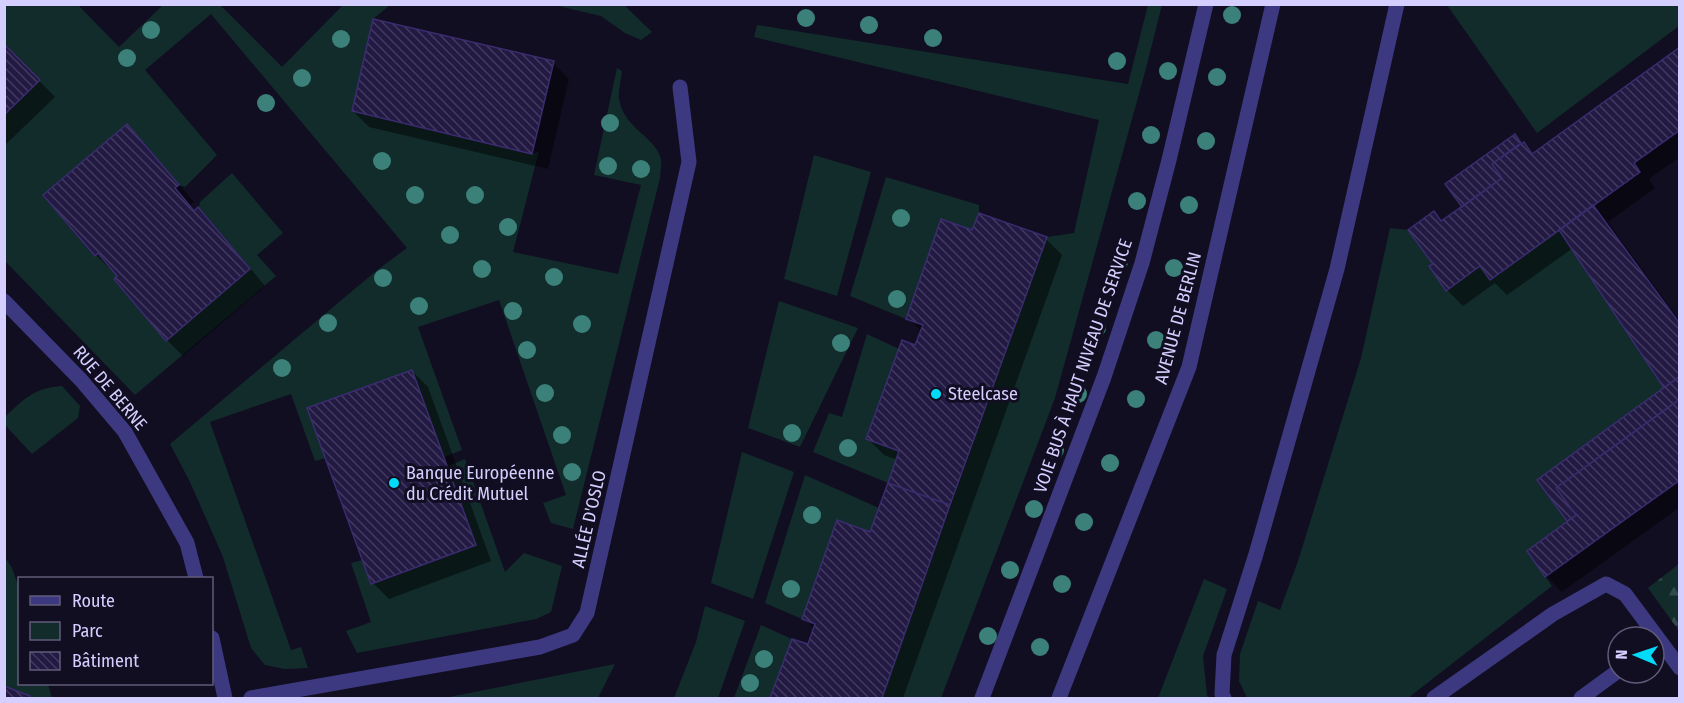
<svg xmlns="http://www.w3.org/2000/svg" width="1684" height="703" font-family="'Fira Sans Condensed',sans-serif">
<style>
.green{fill:#112c2b}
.forest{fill:url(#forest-firs)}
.shadow{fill:#0007}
.building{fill:url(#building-back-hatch);stroke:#3a2c6f;stroke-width:1.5}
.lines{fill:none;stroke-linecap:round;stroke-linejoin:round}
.minor{stroke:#3d3981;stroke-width:15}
.tree{fill:#3b8079}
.poi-dot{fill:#02dbf8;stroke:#120e22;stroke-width:2}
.labels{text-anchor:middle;stroke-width:6;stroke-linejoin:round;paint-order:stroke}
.street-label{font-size:18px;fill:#d5cfff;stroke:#120e22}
.poi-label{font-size:18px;fill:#d5cfff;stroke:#120e22;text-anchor:start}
</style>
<defs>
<pattern id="forest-firs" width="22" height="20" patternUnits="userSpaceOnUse" patternTransform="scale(1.5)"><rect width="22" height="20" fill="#112c2b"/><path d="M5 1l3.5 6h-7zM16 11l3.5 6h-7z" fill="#334a4b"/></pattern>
<pattern id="building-back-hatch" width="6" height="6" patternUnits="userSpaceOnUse" patternTransform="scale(1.5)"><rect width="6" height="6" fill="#231a43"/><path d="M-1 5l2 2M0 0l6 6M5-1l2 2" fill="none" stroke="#423a5f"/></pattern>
</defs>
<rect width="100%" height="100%" fill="#120e22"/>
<path class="green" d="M5,5H78L119,47L163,5H220L282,67L343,5H390L373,19L352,111L532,154L539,151L513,252L618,274L641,185L594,175L617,68L622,71C621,80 618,91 619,99C624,129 655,136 661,159C662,165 660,172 660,178L573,529L551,523L543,503L566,495L499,300L418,327L462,450L444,457L412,370L308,408L326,458L315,461L291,394L210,422L291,650L301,647L308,668L285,669L265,665L251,648L223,557L190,482L170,444L376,271L407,248L211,14L145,70L217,155L185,187L179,185L127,124L43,196L94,256L98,253L117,276L114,280L166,341L200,202L232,173L283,233L257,255L276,276L135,395L5,261V115L40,80L5,44Z
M554,5H624L652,32L641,40L625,33L601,16Z
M1148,5H1162L1145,72L1055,398L941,698H882L1047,237L1074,233L1099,120L754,37L757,25L1128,84Z
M1447,5H1679V26L1537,133Z
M814,155L871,172L837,296L784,279Z
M886,177L979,205V213L972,230L941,219L906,319L850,296Z
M1390,228L1408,230L1433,264L1429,267L1446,290L1480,266L1490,280L1559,230L1664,388L1537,480L1567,521L1527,551L1552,586L1408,698H1247L1239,681L1240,654L1258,601L1280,610L1298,561L1361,358Z
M779,301L858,328L800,447L748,428Z
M867,334L899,349L866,439L899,451L888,483L813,452L829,413L842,417Z
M62,386L80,406L78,418L32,454L5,425V417C25,398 34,388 62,386Z
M742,452L794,472L753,599L711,583Z
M465,459L505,572L524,553L562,566L551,612L536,619L357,653L346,631L371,622L351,563L363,560L372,584L476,545L448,466Z
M805,475L879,508L870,532L837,520L802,619L765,603Z
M4,556L12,568L19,588L20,684H48L52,698H29L30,696L5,686Z
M1204,579L1227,589L1203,656L1207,695L1208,698H1158Z
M705,606L745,621L718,698H674L696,642Z
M761,625L792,639L770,698H734Z
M615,664L598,698H444Z"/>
<path class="forest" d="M1679,564V631L1648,588Z"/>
<path class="shadow" d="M4,45L55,97L4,146Z
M1680,49V157L1649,179L1655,188L1608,222L1680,321V507L1562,592L1546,576L1529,551L1569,522L1539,480L1666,388L1573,248L1507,295L1495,283L1463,306L1447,290L1435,264L1434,213L1442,222L1464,207L1447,185L1514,136L1534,154Z
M553,63L569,79L548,169L369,127L353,111Z
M127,126L143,142L194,202L190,205L195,211L198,209L214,225L265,286L183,356L167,340L116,279L120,276L113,270L112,271L96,255L45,196Z
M973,232L1046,239L1062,255L903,698H772L793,641L809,646L815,630L804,618L871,534L898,460L884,455L868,439L916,347L922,332L908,318Z
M412,371L428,387L491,561L389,599L373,583Z"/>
<path class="building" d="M373,19L554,61L532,154L352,111Z
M4,44L40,80L4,115Z
M1680,47V130L1634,163L1640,172L1490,280L1480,266L1446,291L1429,266L1433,264L1408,230L1434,211L1441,221L1502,178L1492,164L1524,142L1532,154Z
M127,124L179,185L175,188L185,200L194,211L198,207L250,269L166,341L114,279L117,276L98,253L95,256L43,195Z
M1515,134L1521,143L1492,164L1502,178L1462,207L1445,184Z
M1593,205L1680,324V376L1664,388L1559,230Z
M979,213L1047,237L950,505L888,483L899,451L866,439L902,340L915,345L923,325L906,319L941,219L972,230Z
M412,370L476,545L371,584L307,408Z
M1680,376V399L1556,488L1576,515L1567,521L1537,480Z
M1680,399V480L1545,577L1527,551L1576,515L1556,488Z
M888,483L950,505L882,698H770L792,639L808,644L815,624L802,619L837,520L870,532Z
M4,686L30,696L29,698H4Z"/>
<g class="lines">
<path class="minor" d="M4,301L81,380L125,432L187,543L196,578
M212,638L225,698
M251,698L540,647L573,635L587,613L689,162L680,87
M982,698L1104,377L1142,263L1169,160L1206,4
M1059,698L1189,367L1273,4
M1224,698L1222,694L1224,655L1256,554L1337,269L1397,4
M1434,698L1553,614L1606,584L1625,594L1680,668
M1581,698L1618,671"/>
</g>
<g class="tree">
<circle cx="1232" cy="15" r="9"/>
<circle cx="806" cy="18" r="9"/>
<circle cx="869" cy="25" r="9"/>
<circle cx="151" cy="30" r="9"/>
<circle cx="933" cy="38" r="9"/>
<circle cx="341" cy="39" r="9"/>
<circle cx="127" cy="58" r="9"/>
<circle cx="1117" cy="61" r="9"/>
<circle cx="1168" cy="71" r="9"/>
<circle cx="1217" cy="77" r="9"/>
<circle cx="302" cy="78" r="9"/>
<circle cx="266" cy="103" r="9"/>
<circle cx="610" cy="123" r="9"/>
<circle cx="1151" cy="135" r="9"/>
<circle cx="1206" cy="141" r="9"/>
<circle cx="382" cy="161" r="9"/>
<circle cx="608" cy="166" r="9"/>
<circle cx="641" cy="169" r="9"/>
<circle cx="415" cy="195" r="9"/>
<circle cx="475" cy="195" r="9"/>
<circle cx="1137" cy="201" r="9"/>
<circle cx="1189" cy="205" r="9"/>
<circle cx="901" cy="218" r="9"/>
<circle cx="508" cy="227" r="9"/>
<circle cx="450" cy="235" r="9"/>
<circle cx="1119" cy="262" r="9"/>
<circle cx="1174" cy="268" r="9"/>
<circle cx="482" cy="269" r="9"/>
<circle cx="554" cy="277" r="9"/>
<circle cx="383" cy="278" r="9"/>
<circle cx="897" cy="299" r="9"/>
<circle cx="419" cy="306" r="9"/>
<circle cx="513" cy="311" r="9"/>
<circle cx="328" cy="323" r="9"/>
<circle cx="582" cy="324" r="9"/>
<circle cx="1097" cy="328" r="9"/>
<circle cx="1156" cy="340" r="9"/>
<circle cx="841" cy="343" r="9"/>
<circle cx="527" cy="350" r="9"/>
<circle cx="282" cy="368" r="9"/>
<circle cx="545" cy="393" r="9"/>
<circle cx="1078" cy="394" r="9"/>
<circle cx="1136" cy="399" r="9"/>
<circle cx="792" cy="433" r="9"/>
<circle cx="562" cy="435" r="9"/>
<circle cx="848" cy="448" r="9"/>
<circle cx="1055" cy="450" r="9"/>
<circle cx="1110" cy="463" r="9"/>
<circle cx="572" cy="472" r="9"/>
<circle cx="1034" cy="509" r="9"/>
<circle cx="812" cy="515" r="9"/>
<circle cx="1084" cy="522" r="9"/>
<circle cx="1010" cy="570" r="9"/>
<circle cx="1062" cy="584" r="9"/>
<circle cx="791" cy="589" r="9"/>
<circle cx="988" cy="636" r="9"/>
<circle cx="1040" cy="647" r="9"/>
<circle cx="764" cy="659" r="9"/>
<circle cx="750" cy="683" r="9"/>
</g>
<g class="poi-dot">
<circle cx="936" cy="394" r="6"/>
<circle cx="394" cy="483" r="6"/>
</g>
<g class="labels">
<g class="street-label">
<text transform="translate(1178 318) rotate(-75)" y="6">AVENUE DE BERLIN</text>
<text transform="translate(1083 366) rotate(-71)" y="6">VOIE BUS À HAUT NIVEAU DE SERVICE</text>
<text transform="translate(110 388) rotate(50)" y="6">RUE DE BERNE</text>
<text transform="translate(589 519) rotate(-77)" y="6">ALLÉE D'OSLO</text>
</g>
<g class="poi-label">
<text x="948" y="400">Steelcase</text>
<text x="406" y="479">Banque Européenne<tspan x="406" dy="21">du Crédit Mutuel</tspan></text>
</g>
</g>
<rect width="1684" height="703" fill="none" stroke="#d5cfff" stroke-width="12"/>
<rect x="18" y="577" width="195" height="108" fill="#120e22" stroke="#605b7a" stroke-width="1.5"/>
<rect x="30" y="596" width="30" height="9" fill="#3d3981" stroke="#605b7a" stroke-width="1.5"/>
<text x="72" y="607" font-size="18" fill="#d5cfff">Route</text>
<rect x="30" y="622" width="30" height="18" fill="#112c2b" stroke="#605b7a" stroke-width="1.5"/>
<text x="72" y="637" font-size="18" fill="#d5cfff">Parc</text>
<rect x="30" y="652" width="30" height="18" fill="url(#building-back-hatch)" stroke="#605b7a" stroke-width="1.5"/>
<text x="72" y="667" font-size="18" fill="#d5cfff">Bâtiment</text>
<g transform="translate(1636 655) rotate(272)"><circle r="28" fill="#120e22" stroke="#605b7a" stroke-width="1.5"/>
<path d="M0-4.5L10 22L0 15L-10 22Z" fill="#02dbf8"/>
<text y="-9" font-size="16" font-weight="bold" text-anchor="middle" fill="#d5cfff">N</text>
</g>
</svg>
